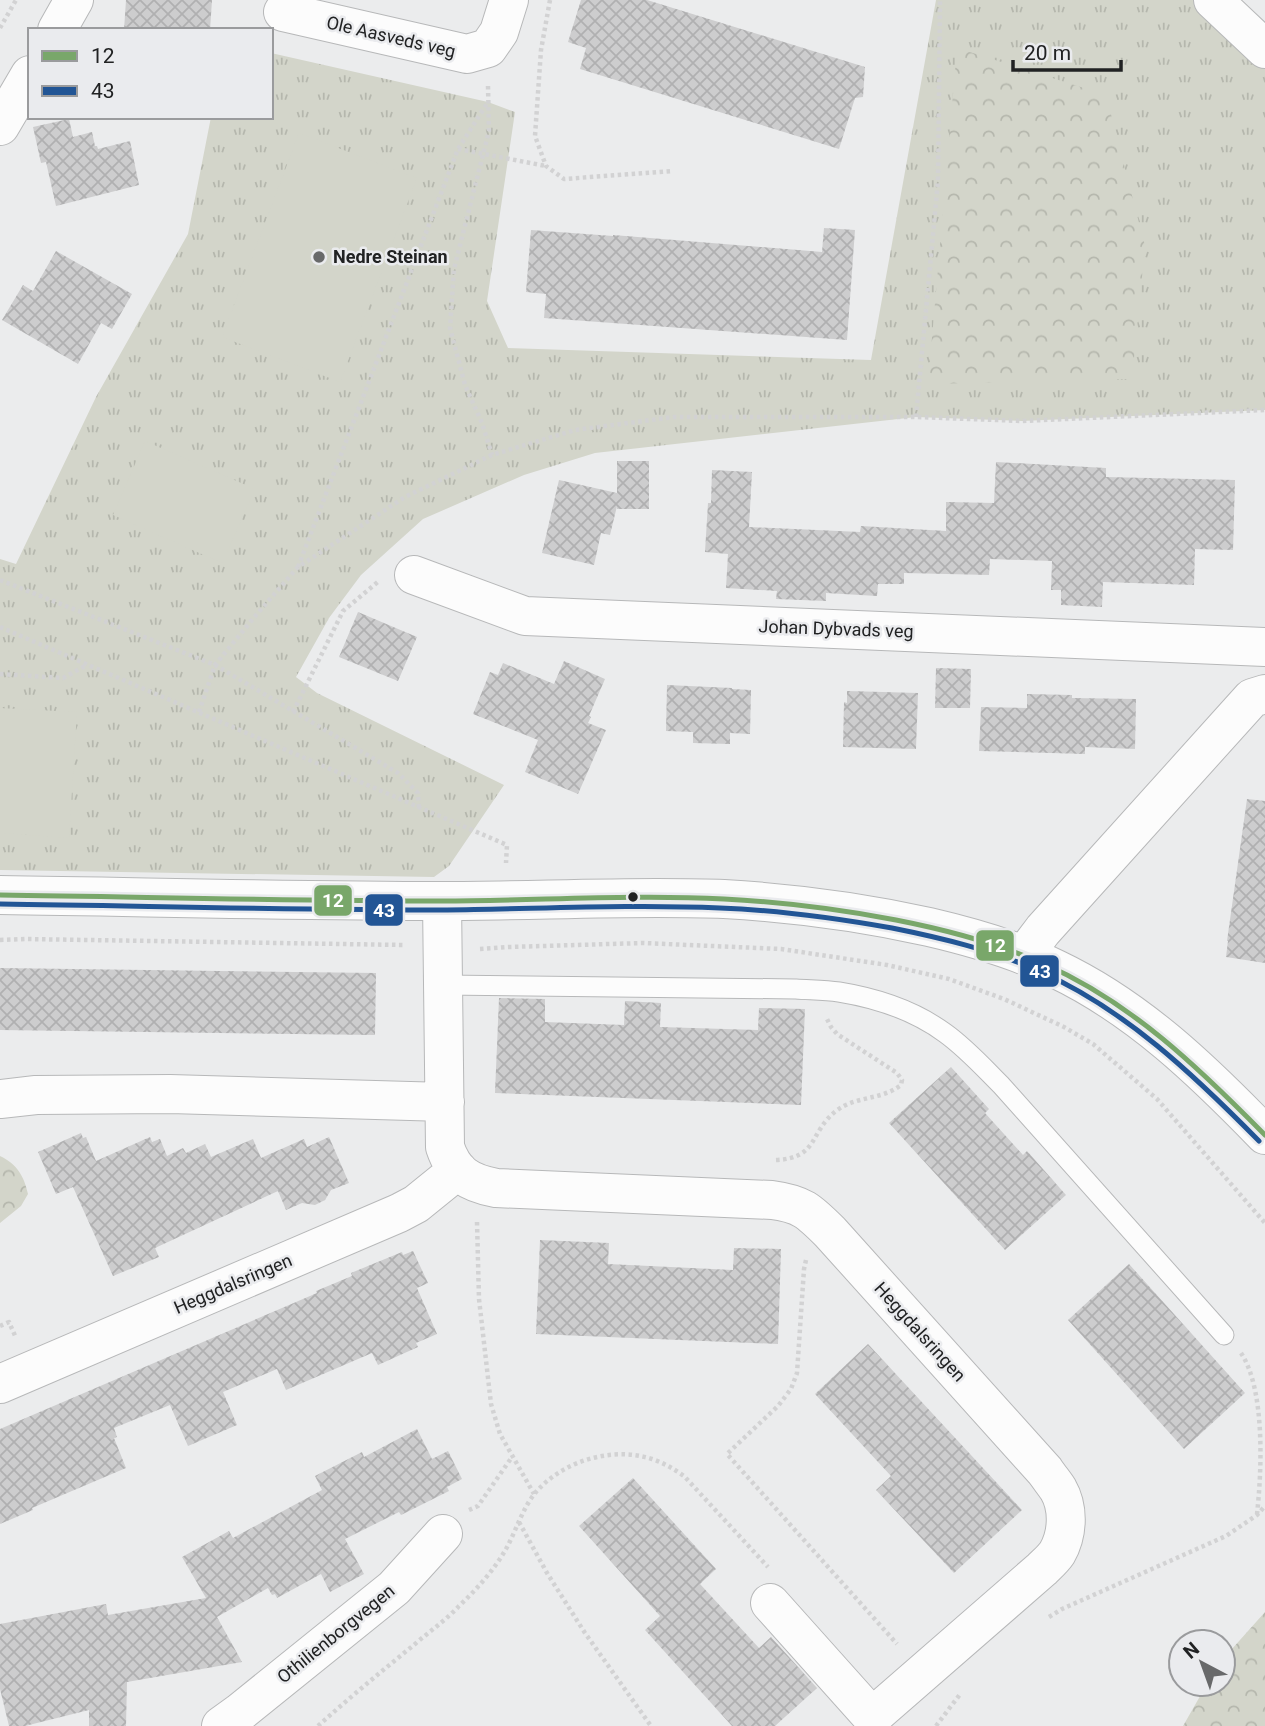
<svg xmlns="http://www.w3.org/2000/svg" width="1265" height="1726" font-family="Roboto,sans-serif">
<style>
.grass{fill:url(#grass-tufts)}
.forest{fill:url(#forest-crowns)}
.pitch{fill:#d3d5ca}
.building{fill:url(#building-cross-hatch)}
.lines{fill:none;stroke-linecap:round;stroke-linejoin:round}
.lane-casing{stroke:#b7b8b9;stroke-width:21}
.street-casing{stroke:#b7b8b9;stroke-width:40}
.secondary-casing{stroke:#b7b8b9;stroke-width:40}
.path{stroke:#d2d2d3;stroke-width:4.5;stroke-dasharray:3.5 3.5;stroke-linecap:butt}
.lane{stroke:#fcfcfc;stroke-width:19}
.street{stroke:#fcfcfc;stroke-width:38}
.secondary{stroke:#fcfcfc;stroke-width:38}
.bus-1-casing{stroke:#eaebee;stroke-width:10}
.bus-2-casing{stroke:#eaebee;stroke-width:10}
.bus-1{stroke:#79a76a;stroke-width:5}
.bus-2{stroke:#225595;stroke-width:5}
.poi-dot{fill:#68696a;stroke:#eaebee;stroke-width:2.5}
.bus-dot{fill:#212223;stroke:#eaebee;stroke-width:2.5}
.labels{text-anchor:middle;stroke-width:5;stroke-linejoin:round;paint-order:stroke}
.street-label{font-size:18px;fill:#212223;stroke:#eaebee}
.poi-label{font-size:18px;font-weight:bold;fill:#212223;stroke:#eaebee;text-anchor:start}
.line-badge{stroke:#eaebee;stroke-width:2.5}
.badge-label{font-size:19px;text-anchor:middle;font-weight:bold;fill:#fff}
</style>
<defs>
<pattern id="grass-tufts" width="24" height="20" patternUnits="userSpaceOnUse" patternTransform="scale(1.75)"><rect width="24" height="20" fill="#d3d5ca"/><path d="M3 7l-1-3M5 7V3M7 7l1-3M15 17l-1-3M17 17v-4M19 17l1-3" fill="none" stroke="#b5b7ad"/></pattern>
<pattern id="forest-crowns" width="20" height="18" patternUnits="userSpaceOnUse" patternTransform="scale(1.75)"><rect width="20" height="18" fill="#d3d5ca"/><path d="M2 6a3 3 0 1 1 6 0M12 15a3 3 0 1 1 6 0" fill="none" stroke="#b5b7ad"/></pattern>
<pattern id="building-cross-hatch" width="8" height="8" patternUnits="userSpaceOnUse" patternTransform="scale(1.75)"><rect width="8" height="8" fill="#cdcdce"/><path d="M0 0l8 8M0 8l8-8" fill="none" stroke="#b0b0b1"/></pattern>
</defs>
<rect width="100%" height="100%" fill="#ebeced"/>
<path class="grass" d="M936,0H1213L1265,49V410L1022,421L916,417L595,453L524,475L423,519L361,575L329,618L296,677L317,693L504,785L449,866L434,877L0,870V559L16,564L96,397L188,234L211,117H271V53L488,102L515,112L487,301L508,348L871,360Z"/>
<path class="forest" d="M957,48L1106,95L1145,246L1132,379L928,384Z
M0,1156C17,1164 24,1176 28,1194L21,1206L0,1223Z
M1265,1612V1726H1183L1207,1684H1223V1659Z"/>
<path class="pitch" d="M299,133L417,178L340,382L222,337Z
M145,441L255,489L222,563L113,515Z
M0,708L77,712L69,838L0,833Z"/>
<path class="building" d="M126,0H212L210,30H124Z
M581,0H647L865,67L863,97L855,98L839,149L580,69L586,48L568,42Z
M69,119L73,137L92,132L95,146H97L98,149L130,141L139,185L56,206L46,162L41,163L33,127Z
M824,228L855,230L847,340L544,318L546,294L526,292L531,230L613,236V235L822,252Z
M56,251L132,294L112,329L101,323L78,364L2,320L23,285L33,291Z
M617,461H649V509H617V506L610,535L601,533L594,565L542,553L559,480L617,493Z
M996,462L1106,468V477L1235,480L1233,550L1195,549L1194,585L1103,582L1102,607L1061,605V590H1051L1052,561L990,559L989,575L904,573V584H878L877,596L826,593V601L776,599L777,591L726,588L728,554L705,552L708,503H711L712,470L752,472L749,527L860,532L861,526L946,531V502L994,503Z
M358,612L417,637L398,681L339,657Z
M564,661L605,679L589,716L591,717L588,723L606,730L578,794L525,772L538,740L473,714L490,672L498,675L503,663L554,684Z
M936,668L971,669L970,708H935Z
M667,685L732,688V689L751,690L750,734L730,733V744L693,743V732L666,731Z
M847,691L918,693L916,749L843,747L844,702L847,703Z
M1027,694L1072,695V698L1136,699L1135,749L1085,747V754L979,751L981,707L1027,708Z
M1247,799L1265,801V963L1226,957L1228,941H1227Z
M0,968L376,973L375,1035L0,1030Z
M499,998L545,999V1022L624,1025L625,1001L661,1003L660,1027L758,1030L759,1008L805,1009L801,1105L495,1093Z
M951,1067L989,1109L985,1113L1023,1155L1027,1151L1066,1195L1005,1250L889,1123Z
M81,1133L83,1138L86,1137L96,1161L150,1137L152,1142L160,1139L167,1156L183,1148L186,1153L205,1144L211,1157L253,1139L261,1158L304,1139L307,1147L329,1137L349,1183L331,1190L325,1200L315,1205L302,1203L286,1210L278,1191L155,1248L159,1257L113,1276L73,1187L56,1194L38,1152Z
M540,1240L609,1243L608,1264L733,1270L734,1248L781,1249L778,1344L536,1334Z
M413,1251L428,1283L417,1288L437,1334L416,1343L418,1347L378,1365L372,1353L286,1390L277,1369L223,1392L237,1425L188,1446L170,1405L114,1428L117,1437L114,1438L126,1468L32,1508L33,1510L0,1524V1429L317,1293L316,1291L352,1276L351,1273L402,1252L403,1255Z
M1129,1264L1245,1393L1184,1449L1068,1320Z
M868,1344L1022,1510L954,1573L876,1490L891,1476L815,1394Z
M417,1429L432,1459L448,1451L462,1479L447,1487L449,1491L401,1515L399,1512L345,1539L364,1574L330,1592L321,1574L277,1598L275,1594L272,1595L268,1588L217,1617L242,1662L127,1682L126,1726H89V1710L25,1726H9L0,1689V1624L106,1604L108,1615L206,1598L182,1557L229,1531L233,1538L322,1490L315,1476L362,1452L364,1457Z
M633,1478L716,1569L700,1584L759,1648L771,1637L817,1688L775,1726H732L645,1630L660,1616L579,1526Z"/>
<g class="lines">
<g class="lane-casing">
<path id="lane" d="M442,985L796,989C810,990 825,990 839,992C876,998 915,1011 945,1033C966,1048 983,1067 1001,1085L1224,1335"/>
</g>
<g class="street-casing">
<path id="street" d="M1213,0L1265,49
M283,12L467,54L488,48L499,32L509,0
M57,30L74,0
M0,126L30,75
M414,575L525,616L1265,647
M442,901L445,1147C454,1174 469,1183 496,1188L772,1200C802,1204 809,1211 830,1232L1045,1471C1049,1477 1054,1483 1058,1489C1069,1508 1068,1534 1057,1553C1053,1559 1047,1564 1042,1569L872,1717L770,1603
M1024,955L1043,930L1252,698L1265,694
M0,1099L36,1095L170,1094L445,1102
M0,1384L399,1213L416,1204L458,1170
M221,1726L239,1713L394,1588L443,1534"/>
</g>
<g class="secondary-casing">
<path id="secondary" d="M0,895C147,897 295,901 442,901C514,901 585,898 657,898C679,898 702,898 724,899C793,903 862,912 929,927C972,937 1017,950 1056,969C1138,1008 1203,1071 1265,1135"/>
</g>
<path class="path" d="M550,0L541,50L535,136L546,166L564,179L673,171
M0,28L16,0
M488,86L489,131L454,269L450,328L465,385L482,423L492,455
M458,149L546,166
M916,417L938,181L940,0
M298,567L458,149L488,102
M0,580L215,665L398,773L418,793L419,808
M0,627L507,845L506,863
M0,674L63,678L87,665
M199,712L215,665L257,614L298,567L405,497L492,455L575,430L674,417H916L1022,421L1265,410
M293,712L343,611L379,581
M0,940L25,939L405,945
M480,949L509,947L643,943L781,949L887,965L949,979L1004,999L1064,1027L1093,1044L1157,1099L1265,1223
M776,1160C819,1158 809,1132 836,1111C857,1095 880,1101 901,1085L902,1080L897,1073L837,1034L831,1027L827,1019
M477,1222L479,1299L491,1404L500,1434L534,1494
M806,1260L804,1269L797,1373L791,1389L778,1406L727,1454L897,1644
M0,1326L9,1322L16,1338
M1241,1353C1265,1389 1262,1469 1257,1514
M469,1510L478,1506L512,1457
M519,1522L547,1573L585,1633L651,1726
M1049,1617L1062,1609L1226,1536L1257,1515L1265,1506
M318,1726C349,1698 382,1671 415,1644C430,1631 446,1620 459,1606C477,1589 494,1570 506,1549C516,1531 523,1507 536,1492C563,1461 612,1446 652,1459C664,1463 674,1469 684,1476L768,1567
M936,1726L961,1693"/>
<use href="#lane" class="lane"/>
<use href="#street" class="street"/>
<use href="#secondary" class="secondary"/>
<g class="bus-1-casing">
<path id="bus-1" d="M0,895C147,897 295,901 442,901C536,901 630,894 724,899C782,902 839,909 896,920C947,930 997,943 1044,964C1131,1002 1199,1068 1265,1135"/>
</g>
<g class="bus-2-casing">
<path id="bus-2" d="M0,904C149,906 298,910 447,910C538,909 629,904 720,908C778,910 835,918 892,928C942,938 992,950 1039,971C1125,1009 1194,1075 1259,1141"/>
</g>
<use href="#bus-1" class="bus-1"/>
<use href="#bus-2" class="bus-2"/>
</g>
<circle class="poi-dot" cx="319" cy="257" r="7"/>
<circle class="bus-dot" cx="633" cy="897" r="6"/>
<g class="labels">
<g class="street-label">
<text transform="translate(391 37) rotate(13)" y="6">Ole Aasveds veg</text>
<text transform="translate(836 629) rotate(2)" y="6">Johan Dybvads veg</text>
<text transform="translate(233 1284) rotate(-23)" y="6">Heggdalsringen</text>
<text transform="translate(920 1332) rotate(48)" y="6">Heggdalsringen</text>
<text transform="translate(336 1634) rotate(-39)" y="6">Othilienborgvegen</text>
</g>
<g class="poi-label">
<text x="333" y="263">Nedre Steinan</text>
</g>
</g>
<g class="line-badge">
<rect x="313" y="884" width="40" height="33" rx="7" fill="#79a76a"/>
<rect x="364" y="893" width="40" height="34" rx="7" fill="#225595"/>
<rect x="975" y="929" width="40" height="33" rx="7" fill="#79a76a"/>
<rect x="1019" y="954" width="41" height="34" rx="7" fill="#225595"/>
</g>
<g class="badge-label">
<text x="333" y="907">12</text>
<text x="384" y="917">43</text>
<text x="995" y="952">12</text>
<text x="1040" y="978">43</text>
</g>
<rect x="28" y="28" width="245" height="91" fill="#eaebee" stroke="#9a9b9d" stroke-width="2"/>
<rect x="42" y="51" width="35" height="10" fill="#79a76a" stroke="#9a9b9d" stroke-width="2"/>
<text x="91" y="63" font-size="21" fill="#212223">12</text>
<rect x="42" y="86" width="35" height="10" fill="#225595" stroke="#9a9b9d" stroke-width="2"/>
<text x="91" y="98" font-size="21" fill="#212223">43</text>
<g transform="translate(1202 1663) rotate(319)"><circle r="33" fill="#eaebee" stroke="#9a9b9d" stroke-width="2"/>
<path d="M0-5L12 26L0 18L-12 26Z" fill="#68696a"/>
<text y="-10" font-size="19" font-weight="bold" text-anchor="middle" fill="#212223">N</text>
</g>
<path d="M1013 60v10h108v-10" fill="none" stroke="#212223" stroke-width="3.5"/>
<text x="1024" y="60" font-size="21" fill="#212223" stroke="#eaebee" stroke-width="5" paint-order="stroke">20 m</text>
</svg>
